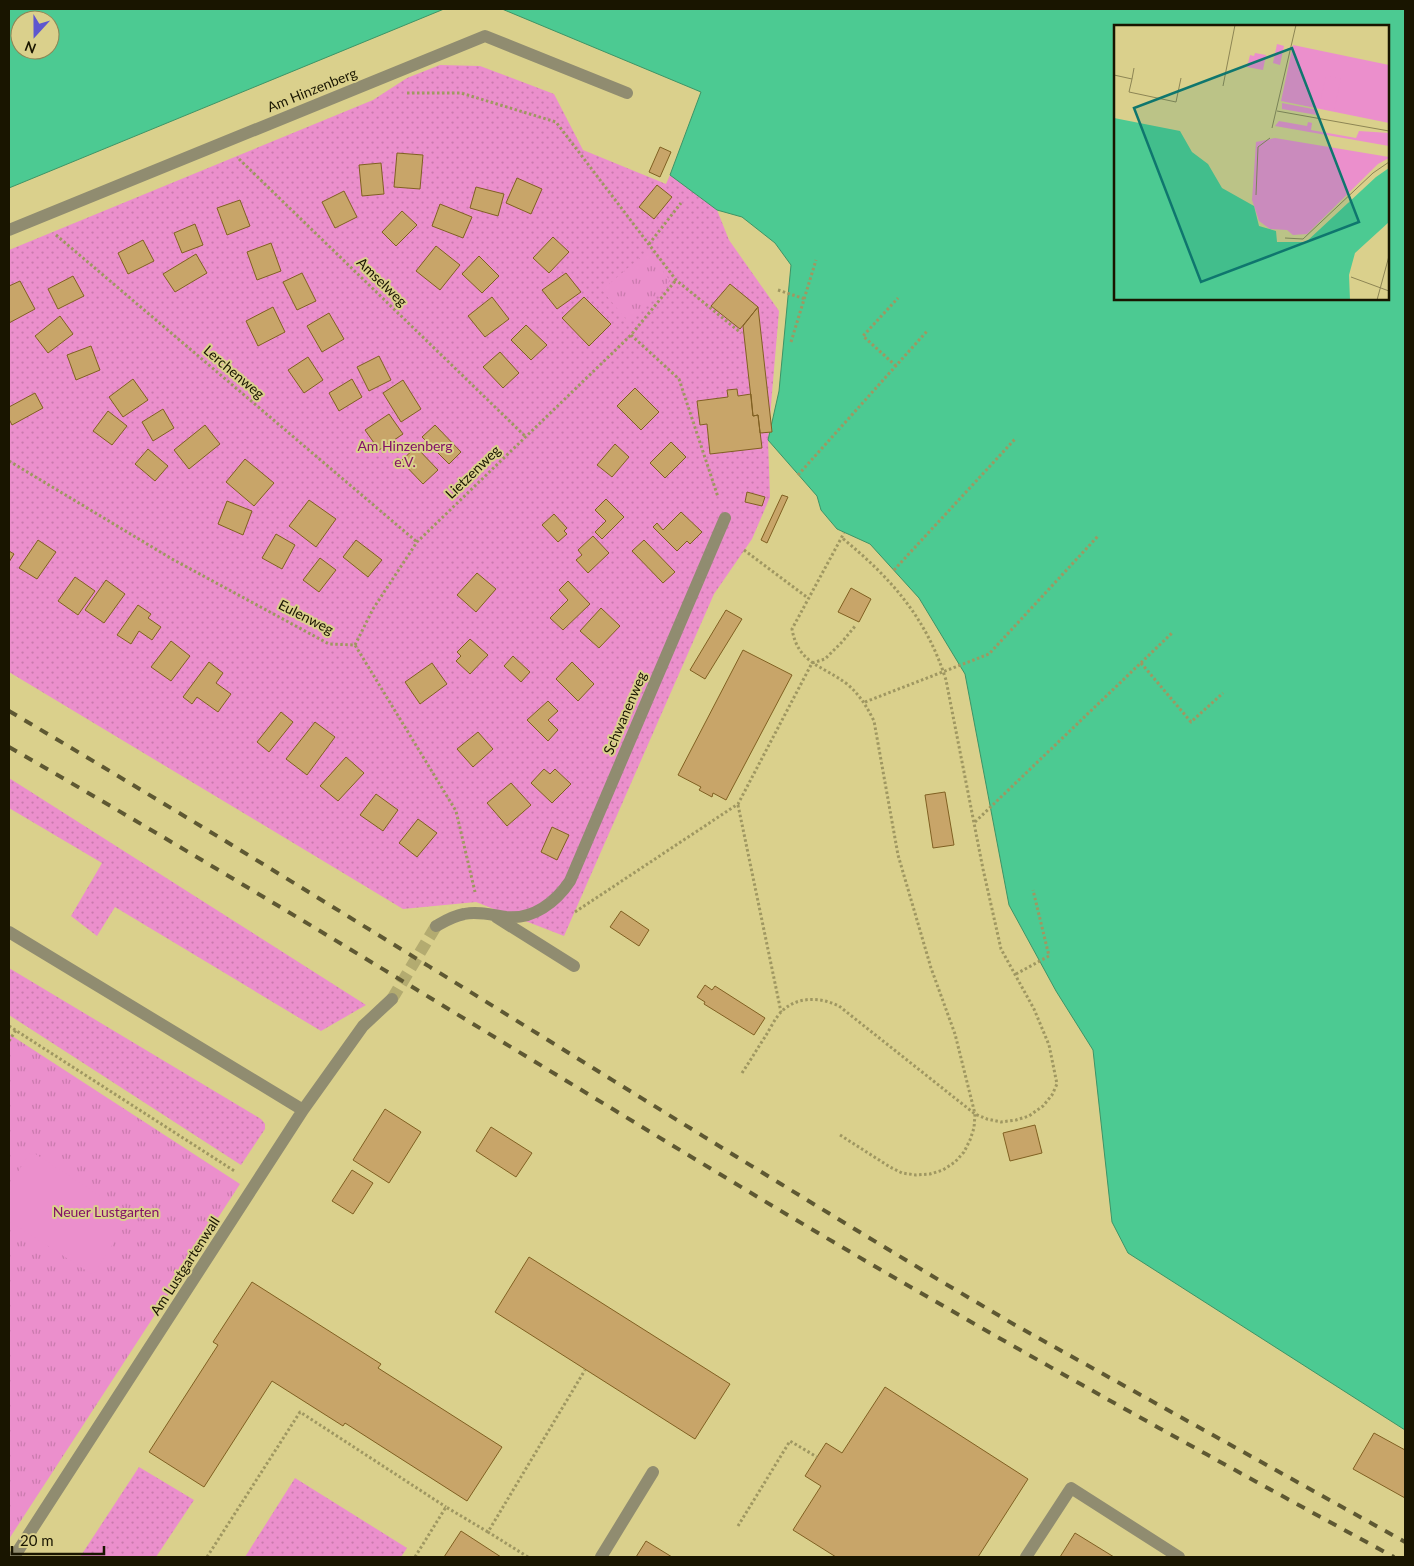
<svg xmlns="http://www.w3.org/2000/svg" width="1414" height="1566" font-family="Lato,sans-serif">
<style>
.grass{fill:url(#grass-dots)}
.park{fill:url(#park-tufts)}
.pitch{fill:#eb8fcc}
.water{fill:#4cca92;stroke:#3d9466;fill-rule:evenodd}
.building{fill:#c8a569;stroke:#806022}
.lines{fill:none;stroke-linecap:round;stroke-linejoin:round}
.minor-tunnel{stroke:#b3ab70;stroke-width:12;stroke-dasharray:12 6;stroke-linecap:butt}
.path{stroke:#9f9761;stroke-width:3;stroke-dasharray:2.5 2.5;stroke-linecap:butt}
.minor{stroke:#908c70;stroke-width:12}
.rail{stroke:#5e5832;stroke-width:4;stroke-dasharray:9 9;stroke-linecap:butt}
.labels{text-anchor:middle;stroke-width:4;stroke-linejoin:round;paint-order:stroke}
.street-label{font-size:14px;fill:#191500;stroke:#dad08c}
.park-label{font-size:14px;fill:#831167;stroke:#dad08c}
.inset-road{fill:none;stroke:#8d8554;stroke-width:1}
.view{fill:#0f766e;fill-opacity:0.15;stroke:#0f766e;stroke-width:2.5}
.inset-edge{fill:none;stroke:#191500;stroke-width:2.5}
</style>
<defs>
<pattern id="grass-dots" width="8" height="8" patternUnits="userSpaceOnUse" patternTransform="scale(1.25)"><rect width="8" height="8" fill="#eb8fcc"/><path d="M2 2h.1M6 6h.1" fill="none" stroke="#c97aad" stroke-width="1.8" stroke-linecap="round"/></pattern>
<pattern id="park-tufts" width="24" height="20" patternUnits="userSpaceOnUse" patternTransform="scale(1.25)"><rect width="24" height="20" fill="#eb8fcc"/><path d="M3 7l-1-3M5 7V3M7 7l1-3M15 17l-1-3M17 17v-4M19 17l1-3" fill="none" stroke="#c97aad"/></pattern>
</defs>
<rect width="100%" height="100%" fill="#dad08c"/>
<path class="grass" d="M440,65L480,66L554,94L583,150L666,184L670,175L717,210L729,240L779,311L768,440L770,497L752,539L714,594L564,936L476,902L403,909L9,672V250L373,100L407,78Z
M9,778L366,1005L321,1031L115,907L97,936L71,916L102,863L9,808Z
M9,968L261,1119L265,1124V1129L241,1165L9,1015Z
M139,1467L194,1500L156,1557H80Z
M295,1478L407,1548L401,1557H245Z"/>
<path class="park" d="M648,251L670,281L629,323L602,290Z
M9,1034L240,1184L9,1539Z"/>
<path class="pitch" d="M31,1151L131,1216L93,1275L9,1221V1186Z"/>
<path class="water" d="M9,9H444L9,188ZM20,20H50V50H20Z
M502,9H1405V1430L1128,1253L1112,1222L1093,1050L1056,991L1009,905L965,674L919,598L870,544L837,529L821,510L817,496L768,440L779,391L791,265L775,243L742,217L717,210L670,175L701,92ZM1115,26H1388V299H1115Z"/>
<path class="building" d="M660,147L671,152L660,177L649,172Z
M397,153L423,155L420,189L394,187Z
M381,163L384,194L362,196L359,165Z
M517,178L542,189L531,214L506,203Z
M657,185L672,197L654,219L639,207Z
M476,187L504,194L498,216L470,208Z
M344,191L357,217L335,228L322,202Z
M240,200L250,226L227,235L217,208Z
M440,204L472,217L463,238L432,226Z
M402,211L417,225L396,246L382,232Z
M195,224L203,245L182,253L174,233Z
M553,237L569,252L549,273L533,258Z
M143,240L154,261L128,274L118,253Z
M271,243L281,271L257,280L247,252Z
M436,246L460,265L440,290L416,271Z
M196,254L207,273L175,292L163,274Z
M479,256L499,276L482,293L462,274Z
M302,273L316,301L297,310L283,282Z
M566,273L581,292L557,309L542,290Z
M73,276L84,296L58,309L48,289Z
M20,281L35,309L9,323V286Z
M730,284L758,307L740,329L711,306Z
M492,297L509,319L485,337L468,316Z
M584,297L611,324L589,346L562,318Z
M273,307L285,332L258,346L246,321Z
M758,307L772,432L760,433L758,415L753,416L743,326Z
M329,313L344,339L322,352L307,326Z
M60,316L73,334L48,353L35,336Z
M526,325L547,345L531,360L511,340Z
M91,346L100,370L76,380L67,355Z
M500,352L519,373L503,388L483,367Z
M379,356L391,380L369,391L357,367Z
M308,357L323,380L304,393L288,370Z
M133,379L148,400L123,417L109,397Z
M352,379L362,397L339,411L329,393Z
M403,380L421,409L401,422L383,393Z
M635,388L659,412L641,430L617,406Z
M737,389L738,396L751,394L753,416L758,415L762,448L710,454L707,424L700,425L697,401L728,397L727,390Z
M35,393L43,408L12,425L9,419V407Z
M163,409L174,428L153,441L142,422Z
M108,411L127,426L112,445L93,431Z
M389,414L403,434L379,450L365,430Z
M205,425L220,444L189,469L174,450Z
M435,425L461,452L449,464L422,437Z
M671,442L686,457L665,478L650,463Z
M615,444L629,457L612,477L597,465Z
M416,447L438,470L423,484L401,461Z
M148,449L168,466L155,481L135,464Z
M245,459L274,483L254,506L226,482Z
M747,492L765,497L762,506L745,502Z
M782,495L788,497L767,543L761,540Z
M606,499L624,517L602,539L595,532L606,521L595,510Z
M309,500L336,519L316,547L289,526Z
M227,501L252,511L243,535L218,524Z
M681,512L702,532L690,544L687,541L677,551L653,527L657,523L663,530Z
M554,514L567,528L564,531L567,534L558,542L542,525Z
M276,534L295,545L282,569L262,558Z
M593,536L609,553L588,573L576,560L582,555L578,550Z
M38,540L56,552L37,579L19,568Z
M356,540L382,560L368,577L343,557Z
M644,540L675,572L663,583L632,551Z
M9,551L14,554L9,562Z
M320,558L336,570L319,592L303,580Z
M477,573L496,589L476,612L457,595Z
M75,577L95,591L78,615L58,601Z
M106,580L125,594L104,623L85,610Z
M568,581L590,604L563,630L550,618L568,600L559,590Z
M851,588L871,599L859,622L838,612Z
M138,605L151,614L148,618L161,627L152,640L139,631L131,644L117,635Z
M601,608L620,626L599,648L580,631Z
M726,610L742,619L705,679L690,670Z
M470,639L488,655L470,674L456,661L461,656L457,652Z
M171,641L190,656L171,681L151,667Z
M743,650L792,675L726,800L713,793L712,797L699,790L701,787L678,775Z
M513,656L530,672L521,682L504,666Z
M209,662L223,673L216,683L231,694L218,712L197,697L192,704L183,697Z
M572,662L594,684L578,701L556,679Z
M432,663L447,684L420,704L405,682Z
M548,701L558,711L548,720L558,730L548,741L527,720Z
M281,712L293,722L269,752L257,742Z
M315,722L335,737L307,775L286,759Z
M478,732L493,749L473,767L457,749Z
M346,757L364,773L338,801L320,786Z
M544,769L550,774L555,769L571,784L552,803L531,783Z
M511,783L531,805L507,826L487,803Z
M945,792L954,845L933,848L925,795Z
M376,794L398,810L383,831L360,815Z
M418,819L437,833L417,857L399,843Z
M552,827L569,835L557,860L541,852Z
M621,911L649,930L639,946L610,927Z
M705,985L712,990L715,986L765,1018L754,1035L704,1004L705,1002L697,997Z
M385,1109L421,1132L389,1183L353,1160Z
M1035,1125L1042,1153L1010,1161L1003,1133Z
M491,1127L532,1153L516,1177L476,1151Z
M352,1170L373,1183L353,1214L332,1201Z
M529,1257L730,1384L695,1439L495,1312Z
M252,1282L381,1364L378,1368L502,1447L467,1501L345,1423L343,1426L272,1381L204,1487L149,1452L218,1345L213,1342Z
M885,1387L1028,1479L978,1557H836L793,1530L821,1486L805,1476L817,1457L826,1443L842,1453Z
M1374,1433L1405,1450V1498L1353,1469Z
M461,1531L501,1557H444Z
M1075,1533L1114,1557H1060Z
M646,1541L672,1557H636Z"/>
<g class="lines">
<path class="minor-tunnel" d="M392,999L436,926"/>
<path class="path" d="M407,93H461L556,122L676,280L741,333
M239,159L526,437
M56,235L417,542
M649,244L681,203
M778,290L805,299
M631,335L679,379L718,497
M791,342L816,260
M896,366L863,336L898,298
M9,461L172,559L329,644L355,645L456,811L475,892
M798,475L928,330
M744,550L808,598
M894,570L1015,439
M355,645L373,609L417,542L631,335L676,280
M1141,663L1191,722L1223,693
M865,702L989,654L1098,536
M738,805L781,1012
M975,822L1173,632
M575,912L738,804L812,663L825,659L842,642L856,625
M1016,974L1049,956L1033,890
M9,1026L236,1172
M9,1041L16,1030
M742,1073C750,1061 757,1049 765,1037C770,1029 775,1018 782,1011C798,996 820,997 839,1006L975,1114L987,1119L1001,1122L1016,1120L1029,1116L1043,1106L1052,1095L1057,1084L1049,1045L1034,1009L1001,949L983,869L946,680C926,617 891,578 841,537
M840,1135L890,1167L902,1173L916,1175L930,1174L943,1170L955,1162L964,1152L970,1140L974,1128L975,1114L955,1034L931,968L898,855L874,721C867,707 860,695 847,684C822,665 798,664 792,629L844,533
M738,1526L790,1441L817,1457
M207,1557L300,1412L446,1507
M415,1557L446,1507L488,1532
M528,1557L488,1532L585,1370"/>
<path class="minor" d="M9,230L485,36L627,93
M496,917L574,966
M436,926C445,921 453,916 464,914C478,911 492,915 506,917C533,920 556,902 570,881L725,518
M9,932L303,1110
M14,1557L303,1110L363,1026L392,999
M601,1557L653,1472
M1026,1557L1071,1488L1179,1557"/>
<path class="rail" d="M9,711C324,897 631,1095 944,1283L1015,1325L1405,1542
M9,747C268,896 520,1054 776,1208C979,1329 1186,1444 1394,1557"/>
</g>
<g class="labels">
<g class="street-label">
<text transform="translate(312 90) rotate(-22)" y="5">Am Hinzenberg</text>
<text transform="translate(382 282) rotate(44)" y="5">Amselweg</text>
<text transform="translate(234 372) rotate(40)" y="5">Lerchenweg</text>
<text transform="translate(473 472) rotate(-44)" y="5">Lietzenweg</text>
<text transform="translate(306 617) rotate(27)" y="5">Eulenweg</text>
<text transform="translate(625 713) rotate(-67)" y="5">Schwanenweg</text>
<text transform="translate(185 1266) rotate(-57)" y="5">Am Lustgartenwall</text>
</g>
<g class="park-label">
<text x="405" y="451">Am Hinzenberg<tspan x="405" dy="16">e.V.</tspan></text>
<text x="106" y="1217">Neuer Lustgarten</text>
</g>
</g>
<g transform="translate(1114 25)">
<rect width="275" height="275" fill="#dad08c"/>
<path d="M163,19L170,21L166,40L159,38ZM141,28L152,30L149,45L133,42L136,30L140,31ZM168,78L204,85L203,90L168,84ZM165,96L193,101L194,97L198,98L197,105L242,113L245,106L275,108V121L161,101ZM161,113L275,132V133L264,139L193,209L179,210L173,205L156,204L145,196L138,175L142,117Z" fill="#eb8fcc"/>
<path d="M179,20L275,40V98L167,76Z" fill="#eb8fcc"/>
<path d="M212,51L227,54L220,85L205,82Z" fill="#eb8fcc"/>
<path d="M0,93L66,106L78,127L94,139L108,163L140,181L145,201L162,206L163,217H192L262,152L275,143V197L241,228L235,250L236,275H0Z" fill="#4cca92"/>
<path class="inset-road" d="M0,50L18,54L20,43M18,54L15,67L62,77L67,53M109,61L121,0M163,86L275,106M158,103L182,0M142,170L144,122L156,113M171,213L189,214L259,148L275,137M237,252L275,266M263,275L275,231"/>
<path class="view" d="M178,23L245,197L87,257L20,83Z"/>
<rect width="275" height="275" class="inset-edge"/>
</g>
<rect width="1414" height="1566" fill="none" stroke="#191500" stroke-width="20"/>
<g transform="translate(35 35) rotate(201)"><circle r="24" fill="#dad08c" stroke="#8d8554"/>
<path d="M0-4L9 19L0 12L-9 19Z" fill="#5e57cf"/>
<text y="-8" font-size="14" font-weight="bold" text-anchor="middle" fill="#191500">N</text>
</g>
<path d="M12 1546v8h92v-8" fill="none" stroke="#191500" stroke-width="2.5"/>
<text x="20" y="1546" font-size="15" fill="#191500" stroke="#dad08c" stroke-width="4" paint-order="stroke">20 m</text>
</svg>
